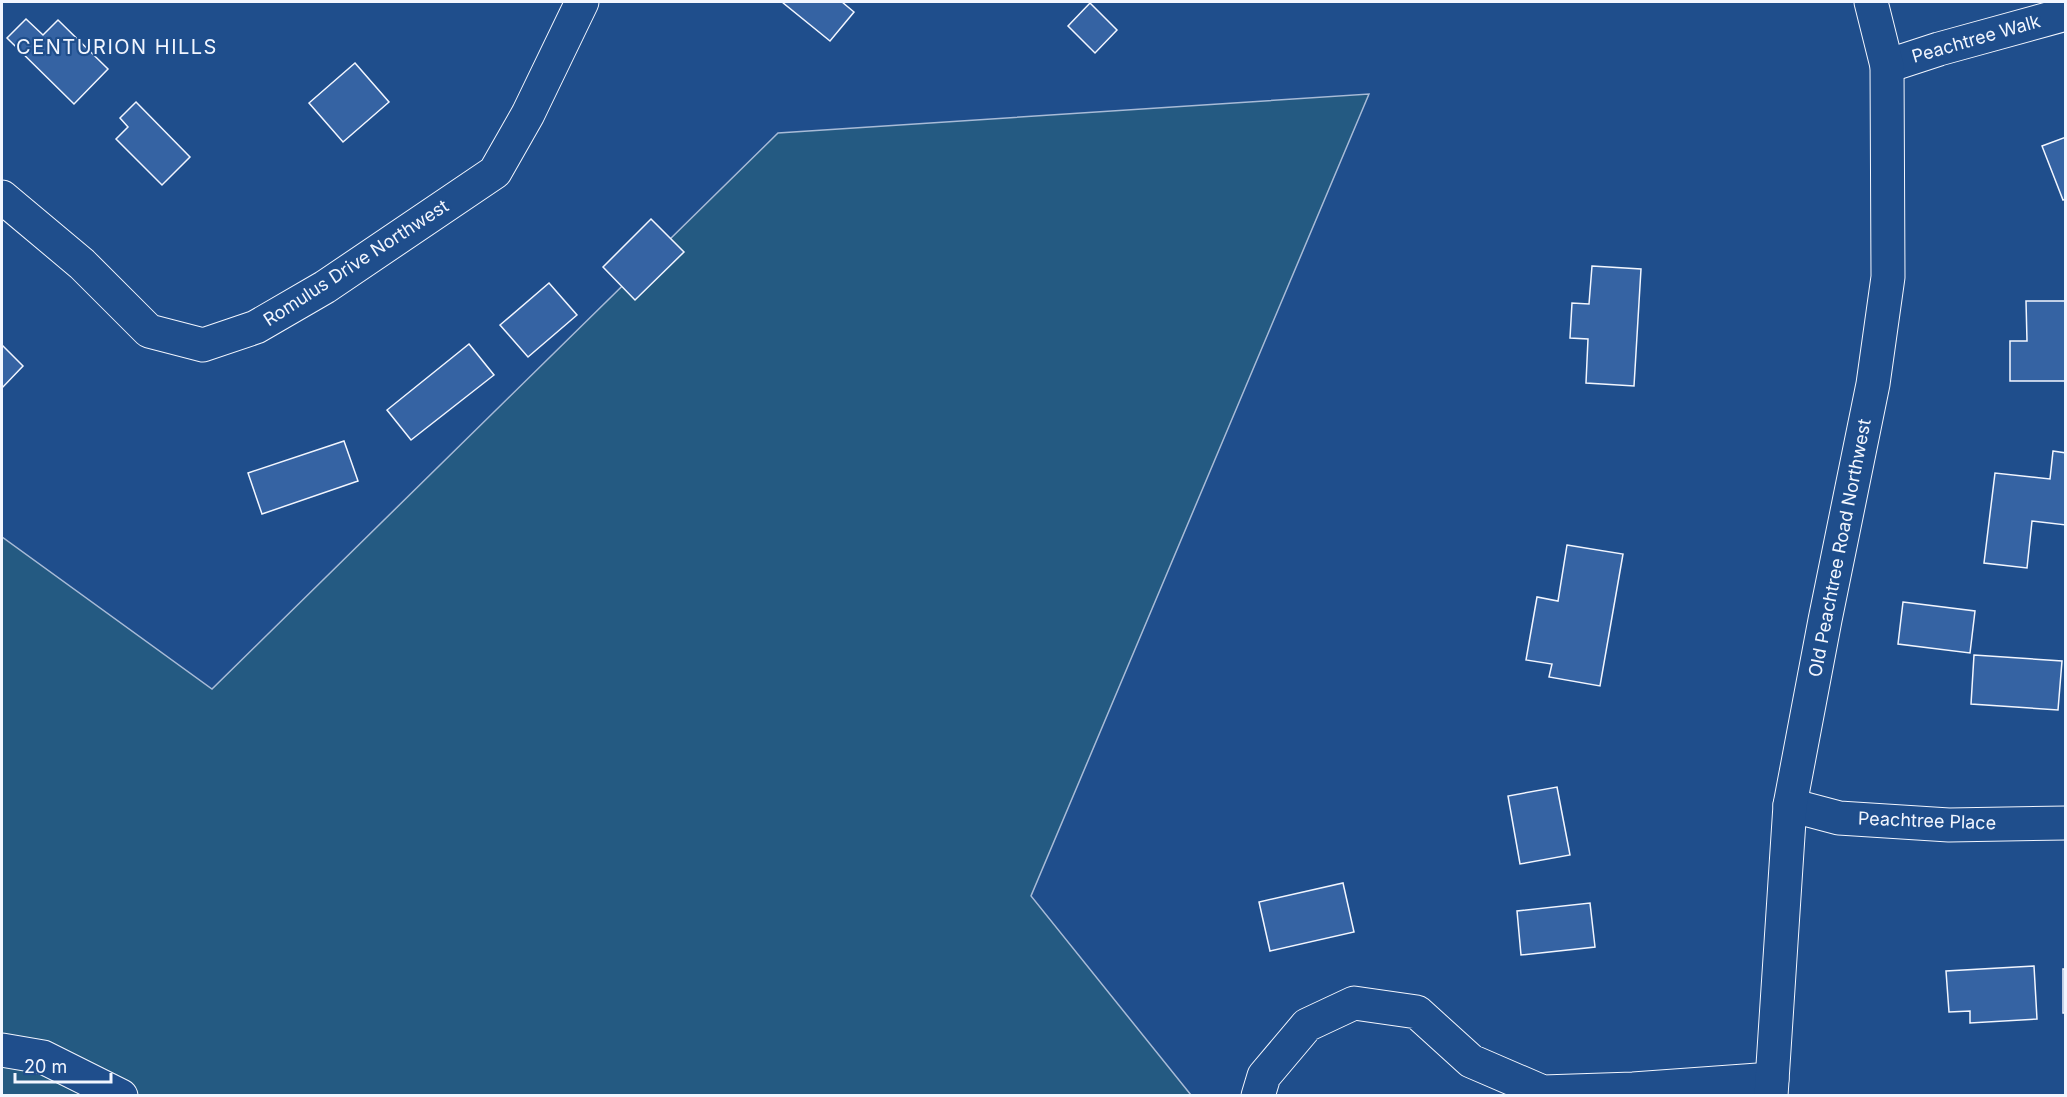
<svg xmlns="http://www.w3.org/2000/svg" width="2067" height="1097" font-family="Inter,sans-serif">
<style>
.green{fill:#245a82;stroke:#a8bbd7;stroke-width:1.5}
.building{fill:#3563a3;stroke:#f2f6ff;stroke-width:1.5}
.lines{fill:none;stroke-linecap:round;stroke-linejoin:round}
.minor-casing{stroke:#f2f6ff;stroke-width:35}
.major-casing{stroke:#f2f6ff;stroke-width:35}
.minor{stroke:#1f4e8c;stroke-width:33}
.major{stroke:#1f4e8c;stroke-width:33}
.labels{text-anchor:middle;stroke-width:4.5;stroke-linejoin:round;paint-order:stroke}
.street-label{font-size:18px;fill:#f2f6ff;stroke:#1f4e8c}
.neighbourhood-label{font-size:20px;letter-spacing:1.5px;fill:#f2f6ff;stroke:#1f4e8c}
</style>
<rect width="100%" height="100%" fill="#1f4e8c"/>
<path class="green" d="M1369,94L1031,896L1191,1095H2V537L212,689L778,133Z"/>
<path class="building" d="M782,2H842L854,12L830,41Z
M1090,3L1117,30L1095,53L1068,26Z
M26,19L43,35L58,20L108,69L74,104L7,38Z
M355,63L389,102L343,142L309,103Z
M136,102L190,157L162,185L116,139L128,127L120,118Z
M2066,137V199L2063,200L2042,146Z
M651,219L684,252L635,300L603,267Z
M1592,266L1641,269L1634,386L1586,383L1588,339L1570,338L1572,303L1589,304Z
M549,283L577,315L528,357L500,325Z
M2026,301H2066V381H2010V341H2027Z
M469,344L494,375L411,440L387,410Z
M2,345L23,366L2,388Z
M344,441L358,481L262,514L248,473Z
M2053,451L2066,453V525L2032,521L2027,568L1984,563L1995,473L2050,479Z
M1567,545L1623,554L1600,686L1549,677L1552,664L1526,660L1537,597L1558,601Z
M1903,602L1975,611L1970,653L1898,644Z
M1974,655L2062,661L2058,710L1971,704Z
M1557,787L1570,855L1520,864L1508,796Z
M1343,883L1354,932L1270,951L1259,902Z
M1590,903L1595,947L1521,955L1517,911Z
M2034,966L2037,1019L1970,1023V1011L1949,1012L1946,971Z
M2063,969H2066V1013H2063Z"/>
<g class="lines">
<g class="minor-casing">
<path id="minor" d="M1887,66L1939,49L2066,14
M2,197L82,264L149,331L203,345L256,327L325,287L495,172L528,114L582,2
M1790,805L1839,818L1949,825L2066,823
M2,1050L43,1057L121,1096
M1258,1096L1264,1076L1307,1025L1354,1003L1417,1012L1471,1061L1543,1092L1633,1089L1772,1079"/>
</g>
<g class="major-casing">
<path id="major" d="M1771,1096L1790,805L1825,620L1873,384L1888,277L1887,66L1871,2"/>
</g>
<use href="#minor" class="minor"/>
<use href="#major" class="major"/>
</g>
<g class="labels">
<g class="street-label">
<text transform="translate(1976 39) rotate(-16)" y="6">Peachtree Walk</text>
<text transform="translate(356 263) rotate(-33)" y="6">Romulus Drive Northwest</text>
<text transform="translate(1840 548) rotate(-79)" y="6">Old Peachtree Road Northwest</text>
<text transform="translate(1927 821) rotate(2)" y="6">Peachtree Place</text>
</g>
<g class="neighbourhood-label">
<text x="117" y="54">CENTURION HILLS</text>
</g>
</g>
<rect width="2067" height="1097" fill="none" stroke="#f2f6ff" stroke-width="6"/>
<path d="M15 1073v9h96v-9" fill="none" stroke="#f2f6ff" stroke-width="3"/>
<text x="24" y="1073" font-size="18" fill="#f2f6ff" stroke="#1f4e8c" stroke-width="4.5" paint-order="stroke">20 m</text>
</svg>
